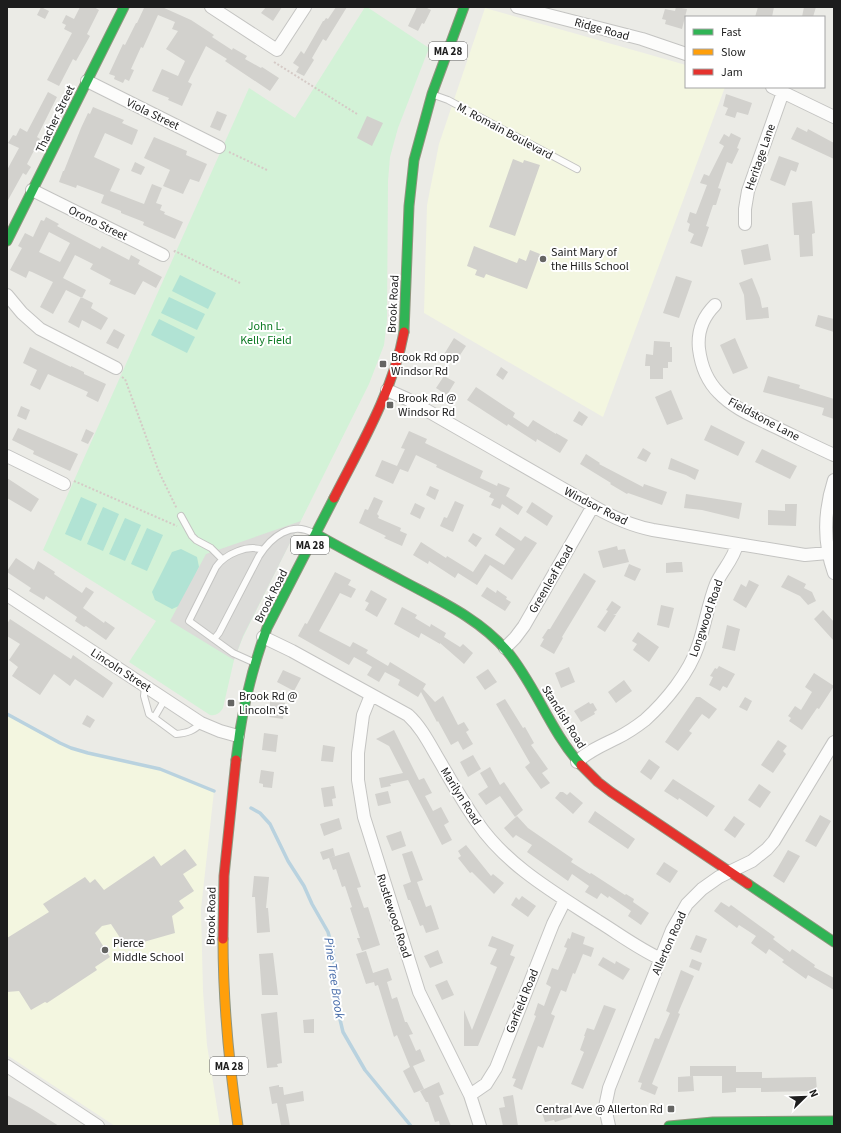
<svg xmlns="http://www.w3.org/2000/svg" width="841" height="1133" font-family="'Source Sans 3',sans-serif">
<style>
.education{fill:#f3f6e0}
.park{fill:#d3f2d7}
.pitch{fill:#b1e3d4}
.parking{fill:#dcdcd9}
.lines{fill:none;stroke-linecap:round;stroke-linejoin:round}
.stream{stroke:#b9d2df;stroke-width:3.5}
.building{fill:#d2d1cd;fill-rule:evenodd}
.lane-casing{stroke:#c4c4c2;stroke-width:8}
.street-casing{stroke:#c4c4c2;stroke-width:14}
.fast-casing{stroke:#90957e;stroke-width:11}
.slow-casing{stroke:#90957e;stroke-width:11}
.jam-casing{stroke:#90957e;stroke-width:11}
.path{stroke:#d5cac6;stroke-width:2;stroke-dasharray:2 2;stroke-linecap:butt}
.lane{stroke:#fcfcfb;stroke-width:6}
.street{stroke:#fcfcfb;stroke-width:12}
.fast{stroke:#30b455;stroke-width:9}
.slow{stroke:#ff9f0a;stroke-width:9}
.jam{stroke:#e5322d;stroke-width:9}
.poi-dot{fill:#656563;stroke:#fff;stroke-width:1.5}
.labels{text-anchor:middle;stroke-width:4;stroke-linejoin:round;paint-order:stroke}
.shield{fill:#fff;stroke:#616161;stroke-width:1}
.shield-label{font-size:11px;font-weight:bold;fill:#1d1d1d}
.street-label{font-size:12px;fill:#1d1d1d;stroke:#fff}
.poi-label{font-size:12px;fill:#1d1d1d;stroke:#fff;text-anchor:start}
.park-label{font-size:12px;fill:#0c7a23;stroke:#fff}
.water-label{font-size:13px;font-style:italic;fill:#4b6fab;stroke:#fff}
</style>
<rect width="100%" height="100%" fill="#ebebe6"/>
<path class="education" d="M485,8L686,65V87H725L603,417L424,313L427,205L439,144Z
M8,715L60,743L71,748L88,753L160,769L214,791L201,909L203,991L207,1045L220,1126H115L7,1055Z"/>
<path class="park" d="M365,7H367L429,48L398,128L390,157L388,181L387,320L384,345L369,384L243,637L234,660L223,708C220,713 216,716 210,715L129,662L156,621L43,550L249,88L295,118Z"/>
<path class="pitch" d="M180,275L216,293L208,309L172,291Z
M169,297L205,314L197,330L161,313Z
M159,319L195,337L187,353L151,335Z
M81,497L97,504L81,541L65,534Z
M103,507L119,514L103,551L87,544Z
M125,518L141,525L125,561L109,554Z
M147,528L163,535L147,571L131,564Z
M181,549L197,557L199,567L181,605L172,609L155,600L152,592L172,552Z"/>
<path class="parking" d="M301,521L243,636L234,660L170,621L206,554Z"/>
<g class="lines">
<path class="stream" d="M7,714L60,743L71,748L88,753L160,769L214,791
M251,808L260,813L270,824L288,861L304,886L312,904L328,932L333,950L338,1011L343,1032L365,1070L411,1126"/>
</g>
<path class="building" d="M41,7L49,11L45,19L37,15Z
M80,7H94L99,10L87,34L90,36L76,61L73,59L59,86L47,80L72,33L64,29L66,25L62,23L66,15L74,19Z
M141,7H162L191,20L214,35L212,37L232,50L233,48L247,56L245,59L261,68L262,67L279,78L270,91L225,61L227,59L206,46L188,82L192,84L182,106L168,100L169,98L152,91L162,69L178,76L185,61L166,49L178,31L172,29L175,22L158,15L143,48L141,47L131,69L134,70L129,81L125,79L123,83L114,79L115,76L109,74L123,44L125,45L136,23H137L144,8Z
M266,7H282L273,21L261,13Z
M336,7H347L326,41L323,39L312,58L314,60L304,76L296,72L299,67L293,63L301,51L304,54L323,21H324L326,18L328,19Z
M417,7H425L431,10L424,24L422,23L418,31L408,26Z
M676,7L687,9L682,29L665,24L666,20L662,19L665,9L675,11Z
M758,7H774L772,17H755Z
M804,7H816L813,17H802Z
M48,92L57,97L37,137L40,139L27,164L31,167L26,175L23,173L7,202V170L19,148L8,143L13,135L16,136L20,128L27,132Z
M726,94L752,103L748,115L737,112L735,118L725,115L728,108L723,106Z
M93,107L124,120L122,123L138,130L132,145L105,133L94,157L120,169L110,191L144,204L152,184L162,188L156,203L162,205L160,210L165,212L164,214L183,222L175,239L143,225L144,222L121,213V211L101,203L104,195L77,185L76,188L59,182L63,171H64L81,128L88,113L90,114Z
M217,111L227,115L220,131L210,127Z
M367,116L383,123L372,146L357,138Z
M797,127L807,132L808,129L834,143V159L791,139Z
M731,133L741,138L737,148L739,149L732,164L727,162L718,188L721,189L716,205H713L706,226L709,227L702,247L690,243L694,234L688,231L690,224L687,222L690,212L696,214L707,185L700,183L704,174L709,176L724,146L719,143L724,134L729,137Z
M154,137L187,151L186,155L207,164L199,182L190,179L183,194L163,186L170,170L144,158Z
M779,156L799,163L796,172L791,170L785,186L770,180Z
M513,159L523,163L524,160L540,165L515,236L489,227Z
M135,162L145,167L141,175L131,171Z
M812,201L815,233L812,234L813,256L800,257L799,235H794L792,203Z
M46,217L59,224L57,226L66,231L100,249L102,246L129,260L131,255L140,260L138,264L162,277L156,288L143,281L135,295L109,284L111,280L90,269L93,264L75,255L63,278L86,290L82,298L66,290L53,314L40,307L53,282L32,272L29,271L26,278L10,270L22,248L18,246L25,233L33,237L41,220L44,221ZM49,232L70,243L60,262L39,252Z
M768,244L771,260L744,265L741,250Z
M474,246L517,263L519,258L526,261L530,250L540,254L527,289L486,274L484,278L475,275L477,270L467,266Z
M676,276L692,281L679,318L663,313Z
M752,278L760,298L762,308L768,307L769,318L746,320L744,295L739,283Z
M81,297L93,303L91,308L108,318L101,330L82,320L79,328L68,322Z
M818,315L834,319V332L815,326Z
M114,329L125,335L118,349L106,343Z
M454,338L466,346L454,364L443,356Z
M735,338L748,368L733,374L720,345Z
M654,341L670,342V347H672V362H668V368H663V379H650V366H645L646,354L653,355Z
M30,347L71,367V366L84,372V374L106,384L98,402L86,396L88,392L48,374L40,390L30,385L37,370L23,363Z
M501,367L508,372L503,380L496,375Z
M444,376L455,382L447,395L436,388Z
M768,376L800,385L799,388L834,399V419L822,415L824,408L763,392Z
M476,387L515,413L513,417L528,427L533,420L556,434V433L568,440L560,453L537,439L536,442L508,424L507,426L467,400Z
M671,390L683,419L667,425L655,397Z
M21,406L30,410L26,420L17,416Z
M579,411L588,417L582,426L573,421Z
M711,425L745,442L738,456L704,440Z
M18,428L78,454L70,471L33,454L34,451L12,440Z
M86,429L94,433L88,444L81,441Z
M409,431L427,439L425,443L483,471L480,478L497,486L498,483L510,488L506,496L523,507L518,515L502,504L500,509L491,505L494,499L489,497L491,493L436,467L437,465L416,455L408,472L400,469L393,484L375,476L382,460L397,466L405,449L401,448Z
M643,448L651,453L646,462L637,458Z
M762,449L797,466L790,479L755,462Z
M586,454L600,463L599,464L643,487L644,484L667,492L662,505L628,493L627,494L610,484L611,483L580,464Z
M671,458L699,470L695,480L686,475L668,469Z
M7,478L39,499L31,512L7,498Z
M430,486L439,490L435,500L426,495Z
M686,494L742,503L739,519L702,510L684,508Z
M374,497L383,501L377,514L379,516L378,518L401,528L400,531L407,534L402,546L384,538L386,536L359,523L365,509L368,510Z
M455,501L464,505L453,532L440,526L444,517L447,518Z
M532,502L553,516L547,526L526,512Z
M415,503L425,508L420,519L410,514Z
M785,504H797L796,526L768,525V510L785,511Z
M500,527L521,541L525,536L537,543L512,580L490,565L477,585L458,573L455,578L429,561L428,564L413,555L421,542L446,558L447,556L473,572L485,554L504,565L515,549L495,535Z
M473,533L482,538L476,547L468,541Z
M617,546L618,550L625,549L629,562L603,568L598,551Z
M16,558L34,570L38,561L55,572L54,574L82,593L86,587L94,592L83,608L104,623L105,621L115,628L106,640L86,626L84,627L75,621L77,617L46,596L44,600L29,591L31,588L7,572V571Z
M675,562H682L683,572L666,573V563Z
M629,564L641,569L635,581L624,576Z
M335,572L351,580L348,585L356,589L351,598L340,593L319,631L350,647L353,642L368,650L366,653L388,666L390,662L426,684L423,689L435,702L443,696L458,725L464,722L469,730L466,732L473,744L463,750L458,741L451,745L438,721L437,722L421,692L418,697L398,685L400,680L385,672L379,682L367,675L372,667L354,657L349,665L298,636L305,623L307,624Z
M584,573L596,581L562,637L563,638L554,654L540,646L544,639L542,638L548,629H550Z
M788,575L806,584L804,588L812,592L816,601L808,605L800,596L781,587Z
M749,580L759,585L746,608L733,600L741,584L746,587Z
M487,587L496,593L497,590L507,597L506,599L511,602L505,611L481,596Z
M371,590L387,599L377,617L365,610L369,603L365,601Z
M612,601L621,607L616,614H613L616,615L605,632L597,627L608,611L606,610Z
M661,605L674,608L669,628L657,625Z
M402,607L417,615L415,618L430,627L431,624L446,633L444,637L460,647L463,644L473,653L464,664L440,643V644L421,633L419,638L394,624Z
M823,610L834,622V641L814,619Z
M10,619L71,659L73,655L113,683L103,698L75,679L70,686L54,674L40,695L12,676L18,667L9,660L20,644L7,636V624Z
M727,625L740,629L735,651L722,648Z
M638,632L659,647L649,662L633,650L637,644L632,641Z
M719,666L735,674L727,688L723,686L720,691L709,685L713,677L710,676L715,668L717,669Z
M569,667L575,682L561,688L555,673Z
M488,669L497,682L485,690L476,677Z
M283,670L301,678L294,691L277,682Z
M814,673L834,686L819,709L817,708L802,730L789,721L791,718L788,716L795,706L801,710L812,692L805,687Z
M624,680L632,691L616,703L608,692Z
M696,697H700L717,709L709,719L702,714L689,731L692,733L678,751L665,742Z
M745,697L752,701L747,711L739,707Z
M505,699L523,728L525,727L534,743L531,745L548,769L542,773L550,783L541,789L525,767L530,763L496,704Z
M270,702L285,703L283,719L269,717Z
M589,702L590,704L593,703L597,710L594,712L595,714L581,722L574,711Z
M87,715L95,720L90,728L82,724Z
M394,730L419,780L424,778L432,793L425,796L433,811L441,807L449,822L444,825L452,840L442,845L408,780L390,784L391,786L381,788L379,778L403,773L389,746L376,739Z
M264,733L278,735L276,752L262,750Z
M778,740L787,746L783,751L786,754L773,773L761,765Z
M323,745L335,747L333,762L321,761Z
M473,755L481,769L468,777L460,762Z
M649,759L660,767L651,780L640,772Z
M490,767L500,785L504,782L523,810L515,817L500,796L486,805L478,794L488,787L480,773Z
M261,770L274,772L272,788L263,787V784L259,783Z
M673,779L715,806L707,817L679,798L678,800L664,791Z
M759,784L771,792L760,808L748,800Z
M334,786L336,798L332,799L333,806L324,807L321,788Z
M388,791L391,803L378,806L375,794Z
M560,792H563L567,795L570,792L583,803L573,814L555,798Z
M595,811L635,839L628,849L588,822Z
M820,815L831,821L816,847L805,841Z
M517,816L528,828L573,859L571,862L590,874L591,873L625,895L626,894L634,899L633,902L649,913L641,925L628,916L631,911L609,896L608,898L601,893L597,899L585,892L589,886L572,874L568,881L527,852L532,845L516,835L513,838L504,828Z
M734,816L745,824L735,838L724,830Z
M339,818L342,829L324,836L320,824Z
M401,831L406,846L392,851L386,836Z
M466,845L491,876L493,874L504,883L494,894L472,872L470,873L458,858L461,856L458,851Z
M333,848L335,856L323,860L320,852Z
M185,849L197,865L183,874L194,891L179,901L184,908L172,916L175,933L126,947L111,924L102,926L95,933L110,957L95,967L97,970L47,1003L45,1002L31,1010L19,991L7,992V938L49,912L43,904L85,877L90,883L95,879L104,890L154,856L161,866Z
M788,850L800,856L784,883L773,876Z
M412,851L423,880L417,882L426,907L431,905L439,929L426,933L423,925L420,926L410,900H408L403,885L411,882L402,854Z
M349,852L361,887L357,888L364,908L368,907L380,945L362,951L357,938H360L350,908L352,907L345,886L342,887L336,869L333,870L329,858Z
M664,862L678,871L670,883L656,874Z
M254,876L269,877L266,908H268L270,932L257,933L255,897H252Z
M522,896L536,906L528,917L511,905L516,897L519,900Z
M721,902L729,907L731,905L775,937L773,939L790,952L792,949L815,965L814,967L834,978V990L808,975L806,979L782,962L784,960L769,949L766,954L751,943L756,936L739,925L737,928L714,911Z
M572,932L585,937L583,944L594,948L591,957L583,954L575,974L573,973L566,992L561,990L551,1014L555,1016L543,1048L538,1046L522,1090L513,1086L516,1079L512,1078L536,1016L534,1015L538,1003L544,1006L551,987L546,984L552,968L558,970L567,948L564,947L568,938L570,939Z
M696,935L707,939L701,953L690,949Z
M492,936L514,945L510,955L515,957L478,1046H464V1010L472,1030L497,967L490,964L497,949L488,946Z
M438,950L443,963L430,968L424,956Z
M366,951L373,973L388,968L392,980L387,982L392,999L397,997L405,1022H407L413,1034L409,1035L416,1051L420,1049L425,1061L413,1066L424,1089L414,1093L403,1071L410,1067L397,1035L394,1037L378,985L375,986L374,982L366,984L356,954Z
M273,953L278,995H262L259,954Z
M603,957L615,964L616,961L630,969L623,980L598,965Z
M692,959L702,963L699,971L689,967Z
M681,970L694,976L678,1013L680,1014L652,1084L658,1087L655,1095L640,1089L642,1083L638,1082L655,1038L659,1039L670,1013L666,1011Z
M447,980L454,995L442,1000L435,985Z
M604,1005L616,1009L583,1089L571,1084L584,1052L580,1050L585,1036H584L587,1028L594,1030Z
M277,1012L282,1063L277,1064L278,1067L267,1068L261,1014Z
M314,1019V1033H304L303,1020Z
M690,1066H736V1072H762V1078L816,1077L817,1091L761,1092V1088H736V1092L722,1093V1076H693L694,1091L678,1092V1077L693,1076H690Z
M439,1082L444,1094L439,1096L451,1126H440L439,1121L435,1122L428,1102H426L420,1091Z
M279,1085V1087H283L284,1095L303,1091L304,1101L286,1104L290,1126H281L277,1103L272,1104L269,1087Z
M7,1095L32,1109L59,1126H7Z
M513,1095L518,1126H503L499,1108L505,1107L503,1097Z
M568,1105L572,1117L555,1122L554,1120L545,1122L542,1113Z"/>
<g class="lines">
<g class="lane-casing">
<path id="lane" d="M434,95L448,100L577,169
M181,516L192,536L196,540L211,548L222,559
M214,639L219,633L259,556C271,537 291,521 313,533
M253,662L233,653L189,621L216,567C225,554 248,544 263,550
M145,686L144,696L149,714L176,734C187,733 194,731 201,723
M154,718L165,699"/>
</g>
<g class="street-casing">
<path id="street" d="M211,7L277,50L305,7
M517,7L642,39L686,54
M87,81L219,147
M772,87L834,117
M32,190L163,255
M745,224V209L748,191L783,92
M7,295L22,313L40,329L116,368
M715,305C703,317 697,331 699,349C701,365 707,381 719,393C733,408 755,417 773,426C794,436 814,446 834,455
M387,390L407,399L593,506C612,517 632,526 653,530L805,555L828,553
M7,456L64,484
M834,480C824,511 823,542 834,573
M7,595L201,723L220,731L238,736
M263,637L292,651L408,715C420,726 428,741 436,755C449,777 462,801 477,822C507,866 555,893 598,921C619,934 639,949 661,959
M505,648L515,638L524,626L593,506
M371,695L363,715L358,753V780L364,817L419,992L470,1095L480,1126
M577,762C588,751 603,745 617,738C627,733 636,727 645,720C666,701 689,673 698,646C705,626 708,604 716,584C722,570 734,559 737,544
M7,1066L98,1126
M470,1095L486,1084L496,1068L553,924L565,900
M609,1126L605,1107L609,1088L672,930L687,904L702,889L719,877L752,861L767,849L774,841L834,742"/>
</g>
<g class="fast-casing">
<path id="fast" d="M7,241L124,7
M404,332L409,206L414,160L432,94L464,7
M316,534C344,550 373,565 401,580C438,600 479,618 507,651C536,686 550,731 581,765
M236,760C241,714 251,671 267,628L334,498
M748,884L834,942
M669,1126L713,1122L834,1121"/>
</g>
<g class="slow-casing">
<path id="slow" d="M223,939C223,1002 229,1064 238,1126"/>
</g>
<g class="jam-casing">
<path id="jam" d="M334,498C361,445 393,391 404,332
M581,765L598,782L611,792L748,884
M223,939L224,876L236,760"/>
</g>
<path class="path" d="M274,62L357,114
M229,152L267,170
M174,252L175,251L240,283
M122,377L125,379L159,472L177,509
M74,481L177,526"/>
<use href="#lane" class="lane"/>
<use href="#street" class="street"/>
<use href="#fast" class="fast"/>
<use href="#slow" class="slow"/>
<use href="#jam" class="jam"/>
</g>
<g class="poi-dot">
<circle cx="543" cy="259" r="4"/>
<rect x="379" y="360" width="8" height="8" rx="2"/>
<rect x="386" y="401" width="8" height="8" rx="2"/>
<rect x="227" y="699" width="8" height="8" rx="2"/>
<circle cx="105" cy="950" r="4"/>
<rect x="667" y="1105" width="8" height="8" rx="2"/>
</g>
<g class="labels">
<g class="shield">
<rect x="429" y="42" width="38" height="18" rx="3"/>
<rect x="291" y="536" width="38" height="18" rx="3"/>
<rect x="210" y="1057" width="38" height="18" rx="3"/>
</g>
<g class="shield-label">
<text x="448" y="55">MA 28</text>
<text x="310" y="549">MA 28</text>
<text x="229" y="1070">MA 28</text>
</g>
<g class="street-label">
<text transform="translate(602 29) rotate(15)" y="4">Ridge Road</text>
<text transform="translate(153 114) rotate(26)" y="4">Viola Street</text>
<text transform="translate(55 119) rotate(-64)" y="4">Thacher Street</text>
<text transform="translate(505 131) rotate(28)" y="4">M. Romain Boulevard</text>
<text transform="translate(760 157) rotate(-71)" y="4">Heritage Lane</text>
<text transform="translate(98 223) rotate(26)" y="4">Orono Street</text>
<text transform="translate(393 304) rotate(-87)" y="4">Brook Road</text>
<text transform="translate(764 419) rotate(28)" y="4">Fieldstone Lane</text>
<text transform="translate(596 506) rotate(27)" y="4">Windsor Road</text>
<text transform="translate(551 579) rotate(-60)" y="4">Greenleaf Road</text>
<text transform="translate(271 596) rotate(-63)" y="4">Brook Road</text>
<text transform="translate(706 618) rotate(-71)" y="4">Longwood Road</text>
<text transform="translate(121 670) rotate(33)" y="4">Lincoln Street</text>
<text transform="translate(564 717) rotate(58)" y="4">Standish Road</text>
<text transform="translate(461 796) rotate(58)" y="4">Marilyn Road</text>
<text transform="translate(211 916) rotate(-89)" y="4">Brook Road</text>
<text transform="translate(394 916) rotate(72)" y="4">Rustlewood Road</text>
<text transform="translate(669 943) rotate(-66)" y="4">Allerton Road</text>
<text transform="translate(522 1001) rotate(-68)" y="4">Garfield Road</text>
</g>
<g class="poi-label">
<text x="551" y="256">Saint Mary of<tspan x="551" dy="14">the Hills School</tspan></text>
<text x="391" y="361">Brook Rd opp<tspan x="391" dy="14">Windsor Rd</tspan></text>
<text x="398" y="402">Brook Rd @<tspan x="398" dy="14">Windsor Rd</tspan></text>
<text x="239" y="700">Brook Rd @<tspan x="239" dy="14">Lincoln St</tspan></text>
<text x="113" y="947">Pierce<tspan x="113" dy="14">Middle School</tspan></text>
<text x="663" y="1113" text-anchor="end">Central Ave @ Allerton Rd</text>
</g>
<g class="park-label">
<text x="266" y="330">John L.<tspan x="266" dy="14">Kelly Field</tspan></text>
</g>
<g class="water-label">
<text transform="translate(335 978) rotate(82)" y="5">Pine Tree Brook</text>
</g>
</g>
<rect width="841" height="1133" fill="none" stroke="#1d1d1d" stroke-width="16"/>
<rect x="685" y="16" width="140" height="72" fill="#ffffff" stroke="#a5a5a5"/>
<rect x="693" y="29" width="20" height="6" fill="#30b455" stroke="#a5a5a5"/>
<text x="721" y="36" font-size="12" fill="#1d1d1d">Fast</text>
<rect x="693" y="49" width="20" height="6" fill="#ff9f0a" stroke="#a5a5a5"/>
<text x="721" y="56" font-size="12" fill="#1d1d1d">Slow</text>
<rect x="693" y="69" width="20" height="6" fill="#e5322d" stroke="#a5a5a5"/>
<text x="721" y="76" font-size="12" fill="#1d1d1d">Jam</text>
<g transform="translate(805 1097) rotate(67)" stroke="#ffffff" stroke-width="3" paint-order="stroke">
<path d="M0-3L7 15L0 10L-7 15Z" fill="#1d1d1d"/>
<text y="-6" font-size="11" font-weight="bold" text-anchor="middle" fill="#1d1d1d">N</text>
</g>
</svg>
